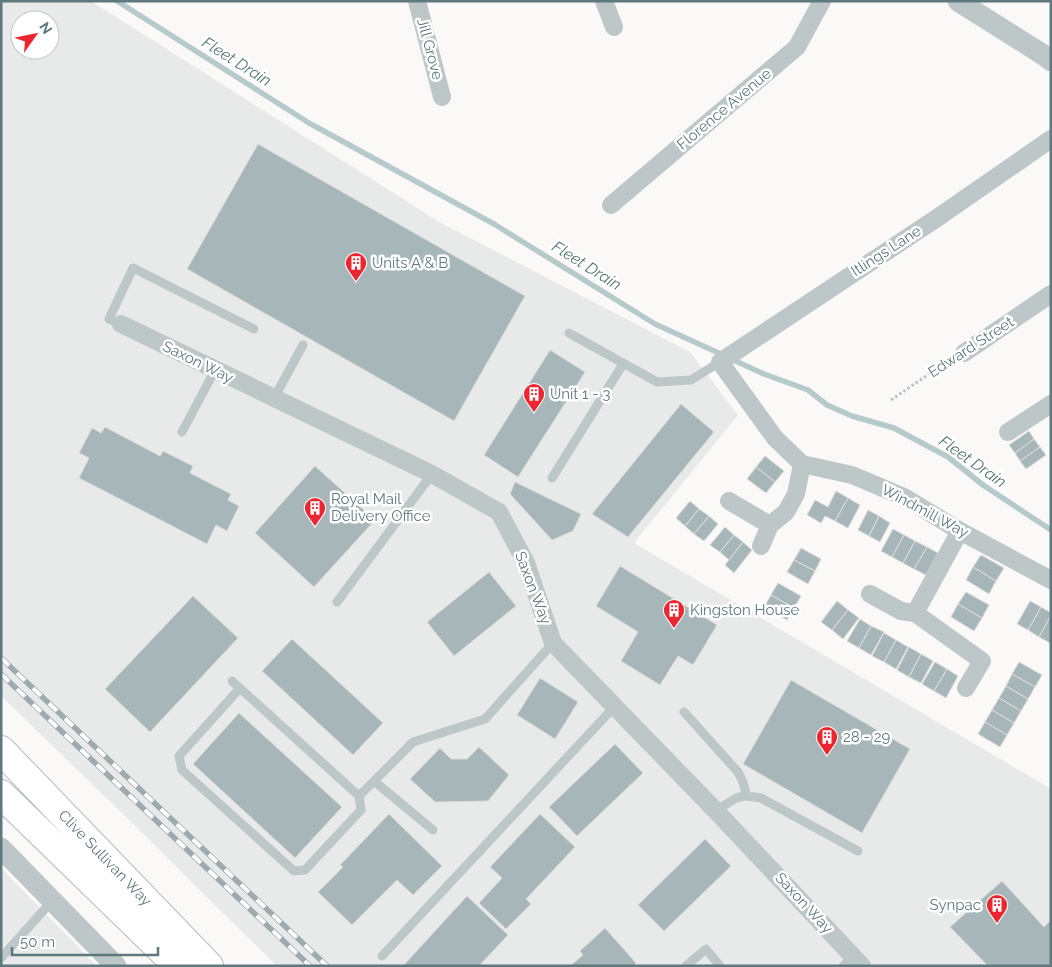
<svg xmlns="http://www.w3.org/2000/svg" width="1052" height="967" font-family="Raleway,sans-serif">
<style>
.built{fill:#e8e9e9;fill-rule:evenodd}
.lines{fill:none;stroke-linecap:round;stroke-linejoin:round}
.stream{stroke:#b7caca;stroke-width:5.5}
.building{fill:#a7b6b8;stroke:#dcdbda}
.trunk-casing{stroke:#b4bcbd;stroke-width:30}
.path{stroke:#bbc1c2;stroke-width:3;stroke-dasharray:2.5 2.5;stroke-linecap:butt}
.service{stroke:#bec7c8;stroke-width:9}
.minor{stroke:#bec7c8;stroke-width:18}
.tertiary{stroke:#bec7c8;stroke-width:21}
.trunk{stroke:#fff;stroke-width:28}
.rail-casing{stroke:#9eabae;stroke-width:5.5}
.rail{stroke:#fff;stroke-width:4;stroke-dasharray:11;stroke-linecap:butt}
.labels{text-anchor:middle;stroke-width:5;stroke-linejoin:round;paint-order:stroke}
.street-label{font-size:15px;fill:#5f797e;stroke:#fff}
.poi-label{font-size:15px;fill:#5f797e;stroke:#fff;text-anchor:start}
.water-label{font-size:16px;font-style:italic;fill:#597676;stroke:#fff}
</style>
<rect width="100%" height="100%" fill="#faf9f8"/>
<path class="built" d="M1,1H91L441,223L690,352L738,415L634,543L1051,789V966H277L123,814L1,696ZM20,20H50V50H20Z
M1,868L90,959L96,966H1Z"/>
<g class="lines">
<path class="stream" d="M117,1L309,123L494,224L655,324L723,355
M731,359L764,374L808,390L827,405L852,416L894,428L948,457L983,485L1051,530"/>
</g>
<path class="building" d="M258,144L525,296L454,421L187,269Z
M550,350L585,372L518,477L484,455Z
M681,404L714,432L628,537L592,514Z
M105,427L160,456L163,451L193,466L190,473L231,494L228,500L239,506L227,531L216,525L207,544L79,478L89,458L79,453L92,428L101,433Z
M1029,431L1034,439L1015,453L1009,445Z
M1034,439L1040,447L1020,461L1015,453Z
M1040,447L1046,455L1026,469L1020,461Z
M765,456L784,471L775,482L756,467Z
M315,466L375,520L314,587L255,533Z
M756,467L775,482L766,493L747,479Z
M515,482L581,514L573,531L552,540L510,494Z
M836,491L848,498L835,521L825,516L821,523L807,515L815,500L828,507Z
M848,498L860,505L848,528L835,521Z
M690,501L699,509L685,526L676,518Z
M699,509L709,516L694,534L685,526Z
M868,510L879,516L869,536L858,530Z
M709,516L718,524L704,541L694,534Z
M879,516L890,523L880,542L869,536Z
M725,527L734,535L720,552L710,545Z
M893,529L904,535L892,557L881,551Z
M734,535L743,542L729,560L720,552Z
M904,535L915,541L903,563L892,557Z
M915,541L927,547L914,569L903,563Z
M743,542L752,550L734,573L725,565Z
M927,547L938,553L926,575L914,569Z
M801,548L821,559L815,571L794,560Z
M981,555L1004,568L996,581L973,567Z
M794,560L815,571L808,584L787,572Z
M620,566L717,625L693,665L678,656L660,685L621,661L638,632L596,606Z
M973,567L996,581L989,594L966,580Z
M489,572L516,606L454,656L427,622Z
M778,583L801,596L794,608L771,595Z
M966,592L989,605L982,618L958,604Z
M771,595L794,608L787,620L764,607Z
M193,596L238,638L150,732L105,689Z
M837,601L848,610L832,630L821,622Z
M1030,601L1041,607L1028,630L1017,624Z
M958,604L982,618L974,631L951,617Z
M1041,607L1051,613V615L1039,637L1028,630Z
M848,610L859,618L843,639L832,630Z
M1051,615V641L1050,643L1039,637Z
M860,619L871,626L859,648L847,641Z
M871,626L884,632L871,655L859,648Z
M884,633L896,640L884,662L872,656Z
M292,639L383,723L353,755L262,671Z
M896,640L908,647L896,669L884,662Z
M909,647L921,654L909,677L897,670Z
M921,654L933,661L921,683L909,677Z
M935,662L947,669L934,691L922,684Z
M1019,662L1042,675L1035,687L1012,674Z
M947,669L958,676L946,698L934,691Z
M1012,674L1035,687L1028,699L1006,686Z
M540,678L578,702L555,739L517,715Z
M791,680L910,749L862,833L743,764Z
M1006,686L1028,699L1021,711L999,698Z
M999,698L1021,711L1014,723L992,710Z
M992,710L1014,723L1007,735L985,722Z
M239,713L342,807L295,858L193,764Z
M985,722L1007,735L1000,747L978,734Z
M615,744L643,773L577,836L549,807Z
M479,747L509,775L488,801L435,802L410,779L440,748L451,759H467Z
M389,814L442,866L413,895L397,880L352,925L318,892L343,867L340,865Z
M540,814L575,847L526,899L531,904L506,929L479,903L502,878L490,867Z
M705,839L731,866L664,931L638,905Z
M1002,881L1044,927L1051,920V966H988L950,927Z
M467,896L508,935L479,966H403Z
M605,928L636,963L634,966H570L583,955L580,951Z"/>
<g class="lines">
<g class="trunk-casing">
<path id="trunk" d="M1,750L209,966
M1,794L178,966"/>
</g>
<path class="path" d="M891,400L948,361"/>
<path class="service" d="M121,324L109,319L133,268L254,329
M569,333L657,382L691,380L720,362
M274,398L303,345
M182,432L215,370
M552,478L623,364
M337,602L432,474
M232,681L359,796
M240,688L179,756L182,770L294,871L305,870L361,810L359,796L413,742L485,719L553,643
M684,712L738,772L743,782L746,794
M374,781L433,830
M716,811C736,798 737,793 761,798L858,851
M382,956L615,706
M1,958L52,901
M686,966L706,949L720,966
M843,966L854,956"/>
<path class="minor" d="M417,1L442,97
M604,1L614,27
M1051,139L937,218L720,362L775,438L802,464L852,475L904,497L960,531L1051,580
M611,205L797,47L822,1
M121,324L432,474L499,512L526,563L553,643L716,811L862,966
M964,353L1051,294
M1008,432L1051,404
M729,501L770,525
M761,546L770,525L786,512L796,494L802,464
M870,594L901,611L915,613L982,661L966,688
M915,613L960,531"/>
<path class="tertiary" d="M958,1L1045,56L1051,61
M1,848L116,966"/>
<use href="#trunk" class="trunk"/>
<g class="rail-casing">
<path id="rail" d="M1,658L327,966
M1,674L310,966"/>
</g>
<use href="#rail" class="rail"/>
</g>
<defs>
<g id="building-pin" transform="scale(1.125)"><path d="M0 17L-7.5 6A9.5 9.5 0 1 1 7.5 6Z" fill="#eb2630" stroke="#fff"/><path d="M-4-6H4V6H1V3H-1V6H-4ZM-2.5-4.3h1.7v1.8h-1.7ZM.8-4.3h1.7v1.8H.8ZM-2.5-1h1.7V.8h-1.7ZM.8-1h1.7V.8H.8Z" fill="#fff"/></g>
</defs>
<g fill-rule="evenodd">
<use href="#building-pin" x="356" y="263"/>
<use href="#building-pin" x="534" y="394"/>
<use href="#building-pin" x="315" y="508"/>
<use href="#building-pin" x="674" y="610"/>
<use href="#building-pin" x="827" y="737"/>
<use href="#building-pin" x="997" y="905"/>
</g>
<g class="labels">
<g class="street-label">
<text transform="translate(430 49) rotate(75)" y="5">Jill Grove</text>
<text transform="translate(724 109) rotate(-40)" y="5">Florence Avenue</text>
<text transform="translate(886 251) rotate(-33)" y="5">Itlings Lane</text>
<text transform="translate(971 347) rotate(-33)" y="5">Edward Street</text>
<text transform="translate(198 362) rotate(26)" y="5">Saxon Way</text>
<text transform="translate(925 511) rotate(28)" y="5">Windmill Way</text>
<text transform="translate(533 588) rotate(69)" y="5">Saxon Way</text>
<text transform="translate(105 858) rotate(46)" y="5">Clive Sullivan Way</text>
<text transform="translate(804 903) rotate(47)" y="5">Saxon Way</text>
</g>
<g class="poi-label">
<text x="372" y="268">Units A &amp; B</text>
<text x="550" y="399">Unit 1 - 3</text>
<text x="331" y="504">Royal Mail<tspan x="331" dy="17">Delivery Office</tspan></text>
<text x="690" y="615">Kingston House</text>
<text x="843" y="742">28 - 29</text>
<text x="981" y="910" text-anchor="end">Synpac</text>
</g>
<g class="water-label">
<text transform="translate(237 61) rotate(32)" y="6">Fleet Drain</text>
<text transform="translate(587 265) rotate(32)" y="6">Fleet Drain</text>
<text transform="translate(973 461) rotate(35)" y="6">Fleet Drain</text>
</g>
</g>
<rect width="1052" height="967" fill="none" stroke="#5f797e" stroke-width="5"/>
<g transform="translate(35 35) rotate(57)"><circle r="24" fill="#ffffff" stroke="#bfc9cb"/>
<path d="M0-4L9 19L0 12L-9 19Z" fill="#eb2630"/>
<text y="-8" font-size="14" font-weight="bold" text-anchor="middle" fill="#5f797e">N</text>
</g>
<path d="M12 947v8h146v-8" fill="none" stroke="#5f797e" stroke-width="2.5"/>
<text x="20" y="947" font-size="15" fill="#5f797e" stroke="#ffffff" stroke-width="4" paint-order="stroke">50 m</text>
</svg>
